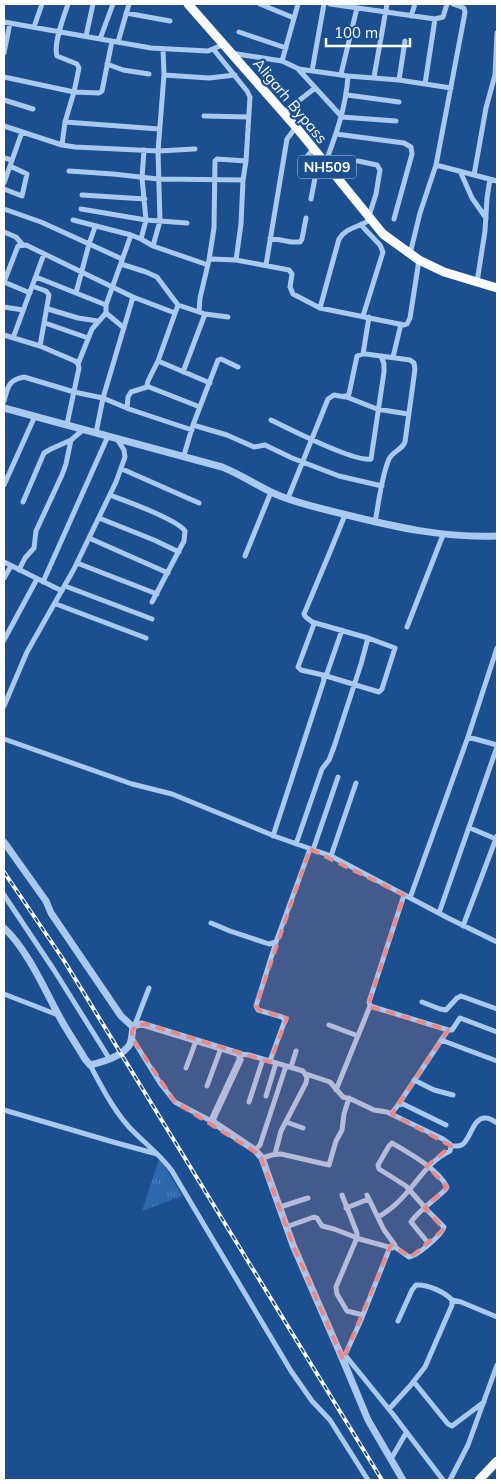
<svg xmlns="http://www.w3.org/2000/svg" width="501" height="1484" font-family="Mulish,sans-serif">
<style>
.grass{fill:url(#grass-tufts)}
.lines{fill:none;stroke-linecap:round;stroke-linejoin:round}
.minor{stroke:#a9c9ee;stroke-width:5}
.tertiary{stroke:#a9c9ee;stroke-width:7}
.trunk{stroke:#f8faff;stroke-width:9}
.rail-casing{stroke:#fff;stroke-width:4}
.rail{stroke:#1b4f8f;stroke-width:2;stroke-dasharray:5.5;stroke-linecap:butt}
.marked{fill:#e88989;fill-opacity:0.2;stroke:#e88989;stroke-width:4;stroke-dasharray:10 6;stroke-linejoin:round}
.labels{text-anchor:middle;stroke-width:4.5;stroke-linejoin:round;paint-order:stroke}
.shield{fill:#1b4f8f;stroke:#bbcadd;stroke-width:1}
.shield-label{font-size:14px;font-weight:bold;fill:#fff}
.street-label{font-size:15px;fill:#fff;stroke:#1b4f8f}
</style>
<defs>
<pattern id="grass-tufts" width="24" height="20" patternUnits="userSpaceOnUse" patternTransform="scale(1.25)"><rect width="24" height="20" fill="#2e69ad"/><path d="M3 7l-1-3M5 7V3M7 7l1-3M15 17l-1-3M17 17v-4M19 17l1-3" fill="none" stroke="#4d80b9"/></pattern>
</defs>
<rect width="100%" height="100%" fill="#1b4f8f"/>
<path class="grass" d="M159,1159L163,1163L182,1196L142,1211Z"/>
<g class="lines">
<path class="minor" d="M260,4L294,18
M330,4L435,19L443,17L447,4
M126,13L170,21
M411,16L415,4
M4,22L151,48L208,51L222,45
M34,27L42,4
M239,32L286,48
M86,36L93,4
M100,39L113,4
M118,42L129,4
M214,50L247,91L250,97L246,161L243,180L241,224L236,260
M4,53L10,23
M231,53L282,61L299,69L348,76L399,80L425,84L435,19
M282,61L298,4
M107,64L123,70L149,74
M299,70L342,117L396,121
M312,71L324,4
M341,74L357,8
M164,75L209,78L235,75
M4,77L74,92L99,93L102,91L112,41
M374,77L387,4
M399,80L405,41
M425,84L451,88
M347,95L399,102
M4,100L33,109
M283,113L315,88
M204,116L249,117
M65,122L159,129
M4,126L62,145L75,147L158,151L195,149
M336,134L404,143L411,147L412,154L394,219
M62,145L65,122L74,92L79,68L77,64L57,56C53,44 64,16 68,4
M4,158L12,160
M358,161L377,165L380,170L376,194L369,216
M325,164C336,135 346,107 348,76
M436,165L497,181
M69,171L113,174L158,179L243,180
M460,171L472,198L486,218
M474,175L486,108L495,75L497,33
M4,183L10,166
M4,189L22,196L27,174L10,166L22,132
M82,195L145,199
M311,199L316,173L305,159L313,149
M4,209L41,222L122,259
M81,209L146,220L187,223
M73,220L131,235L141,239L153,246L208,265
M361,225L380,245L383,252L363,316
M4,232L16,237L22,244
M270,238L291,242H300L302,239L306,218
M141,239L146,220L142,178L144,150
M153,246L160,221L158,151L164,75L163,49
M410,254L420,213L436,165L464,18L465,12L464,8L453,4
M209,260L214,228L215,161L217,159L246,161
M121,264L146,272L157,277L178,305
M266,265L287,139L296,127
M36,277L106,305
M4,282L18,246L26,245L133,297L103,398L96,433
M4,282L30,293
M477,282L485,231L487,198L490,179
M32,286L46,291L49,295L40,346
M76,293L89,244L95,227
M133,297L175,313
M4,307L23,310
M320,308L339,239C346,227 361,227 371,219
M48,309L78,318L98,321
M199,312L200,298L209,260L212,259L236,260L289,270L292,274L290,287L293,294L320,308L404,325L407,324L410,318L419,260
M106,313L124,328
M45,323L88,338
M4,335L40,346L75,361L78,364L79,368L67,424
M13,338L44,254
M363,354L369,317
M393,357L401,324
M158,361L210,383
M78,364L92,329L106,313V305L131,235
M183,372L205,314
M344,396L377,409L408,414
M4,401C8,387 8,380 24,377L74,392L103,398L129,409L192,430
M200,407L149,387L147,385L148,381L158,361L178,305L205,314L228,317
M127,408L128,397L131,392L147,387
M271,420C289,429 356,463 371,459L384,372V364L381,356
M193,425L227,435L254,447L265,445L292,458L339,476L382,486
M184,455L193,425L218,360L221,359L238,367
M122,469L199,503
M4,485L35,416
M110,495C126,501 177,519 185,531L184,541L152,602
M288,498L328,399L334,395L345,397L349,394L357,356L363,354H366L410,360L414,363L415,369L405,442C402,450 393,451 389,459C381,478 379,502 375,522
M23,502L44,453L51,449L71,440
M99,518L154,540L179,552
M89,538L168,573
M245,556L271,492
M4,562L62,591
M77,563L157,594
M19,570L25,558L34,548L36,531L62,475L66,464L71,440L84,429
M4,578L11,566
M43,582L108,436
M65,586L152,619
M56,604L146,638
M312,622L368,638L395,648L382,689L379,692L323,675
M407,627L443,535
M4,640L37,579
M326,676L342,630
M4,706L27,652L74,569L116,482L125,457L124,450L117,439
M468,737L497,745
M4,739L132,784L172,794L277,837L331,856L448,918L497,942
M470,828L496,839
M273,836L324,680L323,675L301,670L298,667L314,624C311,619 305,619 304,614L332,547L345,515
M296,844L322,769L329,760L334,747L361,664L368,638
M313,850L338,777
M331,856L356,783
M4,895L54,970L109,1058
M404,895L369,1002L370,1006L448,1030H452L460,1018L497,1032
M410,898L468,737L497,648
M439,913L497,747
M211,923L230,931L269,944L276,942L310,849
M463,926L497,836
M4,994L58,1015
M422,1002L440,1009L446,1010L457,998L461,996L497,1009
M329,1025L358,1036
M134,1027L149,988
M132,1038L160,1083L175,1102L213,1122
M441,1040L497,1061
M240,1054L249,1055L303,1071L307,1077L306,1083L281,1131L275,1154
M270,1061L285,1020L282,1017L258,1010L256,1006L276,942
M90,1065C101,1086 113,1109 129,1127C143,1142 160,1154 172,1171L291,1371L312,1401L330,1420L368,1480
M291,1067L296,1051
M186,1068L196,1041
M306,1074L330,1082L343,1097L353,1100L374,1110L387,1112L443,1139L450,1144L451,1146L450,1151C425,1163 416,1186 397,1203C391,1209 385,1213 378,1217
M414,1080L434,1090L453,1095
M207,1086L221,1048
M336,1090L370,1006
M266,1096L276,1063
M249,1102L263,1059
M398,1105L448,1030
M4,1110L113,1142L157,1154
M391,1114L398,1105L403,1104L446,1125
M286,1122L303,1128
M451,1146C455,1146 460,1147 463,1144C471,1138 473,1117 486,1118C490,1118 494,1121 497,1123
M255,1150L260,1145L286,1066
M262,1158L272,1155L281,1154L329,1165L336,1141L342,1130L344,1114L349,1098
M342,1195L357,1233V1239
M367,1195L384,1230L395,1245V1247L409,1257C417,1256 442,1235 444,1227L428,1211L406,1186L379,1169L378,1165L389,1146L392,1143C409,1153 438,1169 447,1187L445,1190C434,1201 420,1209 411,1222L429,1244
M280,1207L308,1198
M346,1208L369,1199
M286,1227L314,1217L317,1218L322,1226L334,1229L355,1237L356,1240L336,1287L337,1294L347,1311L363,1315
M356,1238L392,1248
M390,1247L361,1320L345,1355L392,1413L443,1480
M452,1300L461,1302L497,1317
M414,1382L448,1424L452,1426L484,1402
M389,1409L410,1386L425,1367L452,1305V1300C445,1292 427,1284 416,1285L412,1290L398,1321
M391,1459L406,1433
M450,1480L468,1445L497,1365"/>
<path class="tertiary" d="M4,408L222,467C240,474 256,485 273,493C295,503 319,508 343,514C395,527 443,538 497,536
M4,842L46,901L51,913L121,1016L133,1027
M4,928C27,949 44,988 59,1016C67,1031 77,1045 85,1059L90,1065C103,1062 123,1056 130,1044C132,1039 132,1033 133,1027L136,1025L142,1024L240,1054V1060L213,1118V1122L255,1150L262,1158L293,1245L343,1360L368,1420L403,1480"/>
<path class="trunk" d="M188,4L296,127L383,234L419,260L444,272L497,288
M479,1480L497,1461"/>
<g class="rail-casing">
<path id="rail" d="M4,872L63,959L382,1480"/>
</g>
<use href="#rail" class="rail"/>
</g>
<path class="marked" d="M310,849L404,895L368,1006L448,1030L392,1114L451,1146L427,1166L447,1187L425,1208L444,1229L411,1257L391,1245L343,1360L293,1245L260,1155L175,1102L132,1038V1031L136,1025L146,1024L270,1062L287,1018L260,1011L256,1006Z"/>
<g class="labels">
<rect class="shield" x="298" y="155.5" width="58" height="23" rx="4"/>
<g class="shield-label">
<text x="327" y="172">NH509</text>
</g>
<g class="street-label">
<text transform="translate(290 101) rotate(50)" y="5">Aligarh Bypass</text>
</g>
</g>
<rect width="501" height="1484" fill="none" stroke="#ffffff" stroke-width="10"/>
<path d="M326 38v8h84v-8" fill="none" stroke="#ffffff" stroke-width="2.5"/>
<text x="334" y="38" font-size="15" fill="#ffffff" stroke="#1b4f8f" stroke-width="4" paint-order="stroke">100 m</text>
</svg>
